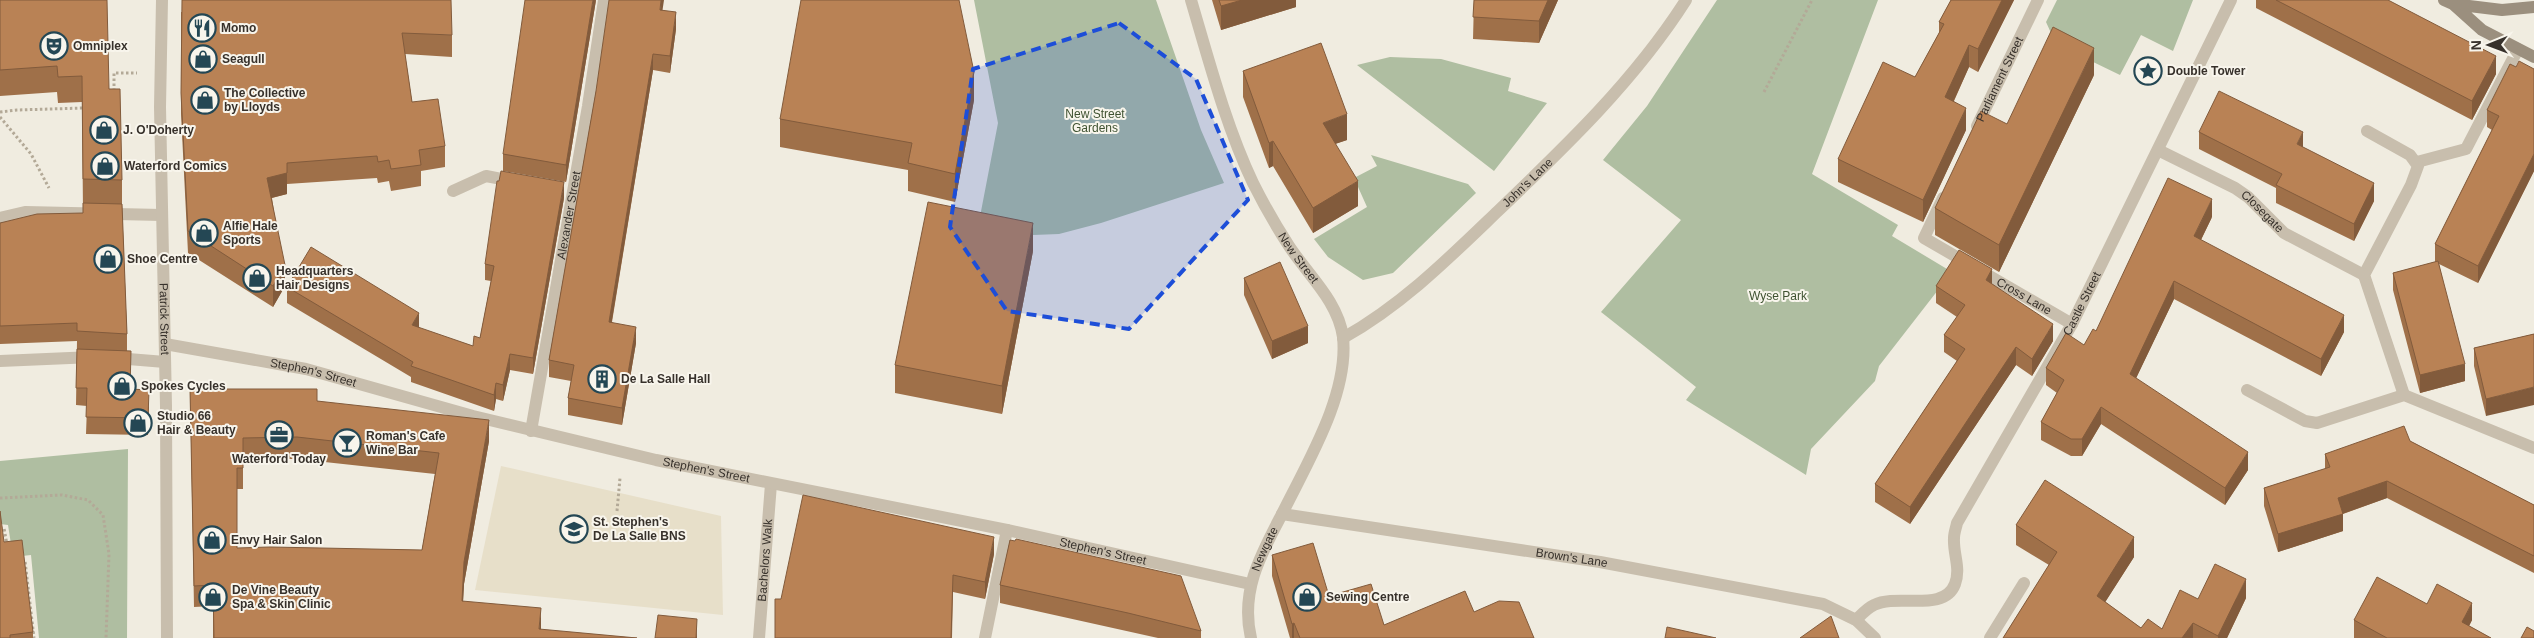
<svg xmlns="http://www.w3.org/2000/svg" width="2534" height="638" font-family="Arial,sans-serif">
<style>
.green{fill:#afbea1}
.plaza{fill:#e7dfc9}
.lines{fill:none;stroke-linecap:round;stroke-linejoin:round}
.path{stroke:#b3a997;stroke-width:3;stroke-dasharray:2.5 2.5;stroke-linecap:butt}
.pedestrian{stroke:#c8bead;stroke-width:12}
.minor{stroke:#c8bead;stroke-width:12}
.tertiary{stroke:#c8bead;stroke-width:12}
.secondary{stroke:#9b8f7e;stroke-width:12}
.wall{fill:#9f7049;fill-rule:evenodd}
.shaded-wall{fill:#825b3c}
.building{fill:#b98255;stroke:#825b3c;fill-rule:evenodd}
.marked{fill:#1d4ed8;fill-opacity:0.2;stroke:#1d4ed8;stroke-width:4;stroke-dasharray:10 6;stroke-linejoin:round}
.labels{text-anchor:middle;stroke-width:4;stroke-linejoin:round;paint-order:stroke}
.poi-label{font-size:12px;font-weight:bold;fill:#37312b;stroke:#f8f5ec;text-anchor:start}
.street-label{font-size:12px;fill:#37312b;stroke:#f8f5ec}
.park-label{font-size:12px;fill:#3f5231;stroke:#f8f5ec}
</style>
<rect width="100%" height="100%" fill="#f0ece0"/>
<path class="green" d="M974,0H1156L1201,130L1224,183L1101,223L1059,234L1033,235L978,227L998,123Z
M1717,0H1878L1812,174L1898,225L1892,236L1952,272L1879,366L1875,381L1811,449L1806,475L1686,400L1696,387L1601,312L1681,220L1603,160L1647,106Z
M2057,0H2193L2173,51L2141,35L2120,75L2056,44L2046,22Z
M1390,57L1441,59L1511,78L1508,91L1547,103L1494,171L1357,65Z
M1371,155L1468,184L1476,193L1393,273L1363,280L1328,257L1314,239L1367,207L1354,178L1377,166Z
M128,449L127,638H39L31,555L13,557L8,525L0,524V461Z"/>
<path class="plaza" d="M501,466L721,516L723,615L475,590Z"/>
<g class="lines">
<path class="path" d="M114,91V73H137
M1764,92L1812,0
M0,112L17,110L84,108
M0,117L31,154L49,188
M0,498L62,495L88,500L103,515L109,554L106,638
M617,511L620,478
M0,528H4L7,545
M21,561H25L34,638"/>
<path class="pedestrian" d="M2417,162L2466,149L2518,49"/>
<g class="minor">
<path id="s1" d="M1191,0C1209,61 1226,126 1253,183C1264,205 1276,226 1289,246C1308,275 1338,301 1343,337C1349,395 1307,463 1282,514"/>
<path id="s2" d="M1977,126L2038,0"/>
<path d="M2367,131L2410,155L2418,166L2411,185L2364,275L2404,395"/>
<path id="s3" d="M2158,150L2235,188L2248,197L2284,233L2364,275"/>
<path d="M453,191L486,176L517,182"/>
<path id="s4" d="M1943,198L1924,238L2072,324"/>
<path d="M0,218L25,212L162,215"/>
<path id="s5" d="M1343,338C1402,305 1449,258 1498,211C1566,146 1635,80 1686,0"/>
<path d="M116,358L165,362"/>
<path d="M0,361L93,357"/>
<path d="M2247,390L2305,421L2317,423L2404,395L2534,448"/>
<path id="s6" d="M759,638L771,484"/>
<path d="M985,638L1007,530"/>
<path d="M1990,638L2024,583"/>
</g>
<g class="tertiary">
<path id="s7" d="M162,0L160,107L166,406L167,638"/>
<path id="s8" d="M165,344L306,369L473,416L656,460L1007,530L1250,584"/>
<path id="s9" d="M531,431L588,106L604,0"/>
<path id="s10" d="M1856,620C1861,615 1867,608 1874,605C1898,593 1944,613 1955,584C1961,568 1953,554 1954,538C1954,533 1956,528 1957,523L2072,324L2231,0"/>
<path id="s11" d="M1251,638C1240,591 1261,554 1282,514L1600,562L1823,604L1856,620L1875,638"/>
</g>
<path class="secondary" d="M2444,0L2453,4L2482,30L2534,57
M2453,4L2502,10L2534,7"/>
</g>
<path class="wall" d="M0,0L109,89L122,180V204L127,334V351L130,389L149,407L148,435L86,434L87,406L76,405L77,341L0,344V223L83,213L82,102L58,103L57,92L0,96Z
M596,0L566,182L503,171V154Z
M1212,0H1296V7L1221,30Z
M1474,0H1558L1539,43L1473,39Z
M1951,0H2014L1978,72L1969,67L1954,101L1966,130L1923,222L1838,182V159L1915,77L1939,33V22Z
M2256,0H2388L2496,74L2472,120L2256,8Z
M662,10L676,29L670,73L653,70L612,322L636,343L622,425L568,415V398L571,381L549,377V360L596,91Z
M181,12L452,35V57L405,54L412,102L445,146V167L421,171V186L391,191L389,181L378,183L377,178L287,184V194L272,198L285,286L273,307L188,253L181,114Z
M2516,67L2534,69V171L2478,283L2439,264L2465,381L2420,393L2393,290V273L2435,262V244L2492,130L2487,127V110Z
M1243,71L1347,140L1335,144L1358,206L1313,233L1273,166L1269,168L1243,97Z
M2094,75L1999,272L1935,235V208L2007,124Z
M974,100L955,202L908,191V170L780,147V119Z
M2199,132L2303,148L2374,201L2354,241L2276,203V188L2199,149Z
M564,198L533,374L510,370L503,401L496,399L494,411L411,382V377L287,303V287L473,346L480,338L491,281L485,280V264Z
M2212,217L2201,240L2344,332L2321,376L2174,299L2136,378L2248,470L2225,505L2101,424L2082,456H2071L2041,440V422L2057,393L2046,385V368L2084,345L2096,331Z
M1033,251L1002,414L895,393V365Z
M1244,278L1308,343L1272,359L1244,295Z
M1992,284L2053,341L2032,376L2016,365L1910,524L1875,502V484L1957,361L1944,352V335L1957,317L1936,303V286Z
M2534,334L2486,416L2474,366V348Z
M190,389L317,401L489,441L464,584L463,601L541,630L637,638H213V606L194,607ZM243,459H297L435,474L422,550L237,548V489H243Z
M2410,441L2534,505V573L2387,498L2343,514V531L2278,552L2264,506V488L2325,469V454Z
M2016,525L2134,557L2105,602L2141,628L2162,629L2198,599L2246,598L2227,638H2003L2049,565L2016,545Z
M1010,540L1201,631V638H1158L1000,603V585Z
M4,542L33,632V638H0Z
M994,554L985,599L953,592L952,638H775L781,599Z
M1272,555L1329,596L1384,625L1534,638H1290L1272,576Z
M2427,604L2472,620L2469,626L2491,638H2354V620Z"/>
<path class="shaded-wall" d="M593,0H596L566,182V165Z
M661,0H664L660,27V10Z
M1242,0H1296V7L1221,30V6Z
M1548,0H1558L1539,43V21Z
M2002,0H2014L1978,72V49Z
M676,12V29L670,73V56Z
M1969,45V67L1945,120V97Z
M2094,48V75L1999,272V245Z
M653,54V70L609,338V322Z
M2496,56V74L2472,120V101Z
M974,72V100L955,202V174Z
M1966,108V130L1923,222V200Z
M1347,114V140L1323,148V123Z
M2303,132V150L2297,144Z
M1273,141V166L1269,168V143Z
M2534,154V171L2478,283V266Z
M287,173V194L267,199V178Z
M1358,181V206L1313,233V208Z
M564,182V198L533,374V358Z
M2374,183V201L2354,241V224Z
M2212,199V217L2194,254V236Z
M1033,223V251L1002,414V386Z
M285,265V286L273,307V286Z
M1992,269V287L1986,280Z
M2174,281V299L2130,391V374Z
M419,313V329L412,325Z
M2344,315V332L2321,376V359Z
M2053,324V341L2032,376V359Z
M1308,326V343L1272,359V341Z
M636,327V343L622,425V408Z
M2016,347V365L1910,524V507Z
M510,354V370L503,401V385Z
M2465,364V381L2420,393V375Z
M496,383V399L494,411V395Z
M2534,387V405L2486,416V399Z
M2101,407V424L2082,456V439Z
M489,420V441L464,584L462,622V601L464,562Z
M2248,452V470L2225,505V488Z
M2387,481V498L2342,514H2343V531L2278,552V534L2338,498Z
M994,537V554L985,599V582Z
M2134,537V557L2097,615V596Z
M2246,579V598L2227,638H2218V636Z
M2472,603V620L2463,638L2462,622Z
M541,608V638L539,629Z
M697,619V638H696Z
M1294,623V638H1292V624Z
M2193,623V638H2182Z"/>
<path class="building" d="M0,0H107L109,89H120L122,180L83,179L82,76L58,77L57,66L0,70Z
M182,0H451L452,35L402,33L412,102L438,99L445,146L419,150L421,165L391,169L389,160L378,162L377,156L287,163V173L267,178L285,265L273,286L188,231L181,93Z
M525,0H593L566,165L503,154Z
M609,0H661L660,10L676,12L670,56L653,54L609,322L636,327L622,408L568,398L574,365L549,360L596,91Z
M801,0H959L974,72L955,174L908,163L912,143L780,119Z
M1219,0H1242L1221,6Z
M1474,0H1548L1539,21L1473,17Z
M1951,0H2002L1978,49L1969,45L1945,97L1966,108L1923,200L1838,159L1883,62L1915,77L1944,24L1939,22Z
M2276,0H2388L2496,56L2472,101Z
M2053,27L2094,48L1999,245L1935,208L1981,111L2007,124Z
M1321,43L1347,114L1323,123L1358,181L1313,208L1273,141L1269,143L1243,71Z
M2519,61L2534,69V154L2478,266L2435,244L2499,116L2487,110L2510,64L2516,67Z
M2219,91L2303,132L2297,144L2374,183L2354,224L2276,185L2282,174L2199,132Z
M501,171L564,182L533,358L510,354L503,385L496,383L494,395L411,366L413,362L287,287L311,247L419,313L412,325L473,346L474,336L480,338L494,266L485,264L497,181H499Z
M2168,178L2212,199L2194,236L2344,315L2321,359L2174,281L2130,374L2248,452L2225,488L2101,407L2082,439H2071L2041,422L2064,380L2046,368L2066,333L2084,345L2093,329L2096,331Z
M928,202L1033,223L1002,386L895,365Z
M83,203L122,204L127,334L77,331V323L0,326V223L37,214L83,213Z
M1959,250L1992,269L1986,280L2053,324L2032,359L2016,347L1910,507L1875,484L1965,349L1944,335L1965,305L1936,286Z
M2438,261L2465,364L2420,375L2393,273Z
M1280,262L1308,326L1272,341L1244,278Z
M2534,334V387L2486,399L2474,348Z
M77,349L131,351L130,389L149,390L148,418L86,417L87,388H76Z
M190,389H317V401L489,420L464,562L462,601L541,608L539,629L637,638H214L213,585L194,586ZM297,437L439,453L422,550L270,547L237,548V468H243V438Z
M2404,426L2410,441L2534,505V556L2387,481L2338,498L2343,514L2278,534L2264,488L2330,467L2325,454Z
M2045,480L2134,537L2097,596L2141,628L2148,619L2162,629L2180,590L2198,599L2215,564L2246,579L2218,636L2193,623L2182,638H2003L2057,552L2016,525Z
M803,495L994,537L985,582L953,575L951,638H775V599H781Z
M0,511L4,542L22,540L33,632L10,635V638H0Z
M1016,539L1181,576L1201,631L1128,613L1000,585L1010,540L1015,541Z
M1313,543L1329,596L1371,584L1384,625L1465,591L1474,612L1499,601L1519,602L1534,638H1300L1294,623L1292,624L1272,555Z
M2377,577L2427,604L2437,584L2472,603L2462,622L2491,638H2387L2354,620Z
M658,615L697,619L696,638H655Z
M1831,616L1839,638H1800Z
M1667,627L1716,638H1665Z
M2527,627L2534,631V638H2521Z"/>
<path class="marked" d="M1119,23L1196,79L1248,200L1129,329L1007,311L950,227L973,69Z"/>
<defs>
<g id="restaurant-ring" transform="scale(1.4375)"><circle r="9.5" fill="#f8f5ec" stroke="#244754" stroke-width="1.5"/><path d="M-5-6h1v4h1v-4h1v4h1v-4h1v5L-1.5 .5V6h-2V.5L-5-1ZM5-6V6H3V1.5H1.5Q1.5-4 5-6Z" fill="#244754"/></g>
<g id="theatre-ring" transform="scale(1.4375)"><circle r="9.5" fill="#f8f5ec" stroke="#244754" stroke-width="1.5"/><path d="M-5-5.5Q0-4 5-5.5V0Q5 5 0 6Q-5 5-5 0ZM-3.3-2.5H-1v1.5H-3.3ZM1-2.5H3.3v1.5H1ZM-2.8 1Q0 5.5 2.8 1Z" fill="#244754"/></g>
<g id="shop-ring" transform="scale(1.4375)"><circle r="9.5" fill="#f8f5ec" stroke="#244754" stroke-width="1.5"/><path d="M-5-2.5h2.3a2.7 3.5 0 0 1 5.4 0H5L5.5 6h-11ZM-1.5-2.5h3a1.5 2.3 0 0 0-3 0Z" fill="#244754"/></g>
<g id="sight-ring" transform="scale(1.4375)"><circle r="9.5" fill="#f8f5ec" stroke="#244754" stroke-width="1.5"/><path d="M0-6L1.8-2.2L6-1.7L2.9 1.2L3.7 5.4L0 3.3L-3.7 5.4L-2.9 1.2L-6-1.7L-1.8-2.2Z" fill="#244754"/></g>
<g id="building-ring" transform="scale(1.4375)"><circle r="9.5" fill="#f8f5ec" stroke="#244754" stroke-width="1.5"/><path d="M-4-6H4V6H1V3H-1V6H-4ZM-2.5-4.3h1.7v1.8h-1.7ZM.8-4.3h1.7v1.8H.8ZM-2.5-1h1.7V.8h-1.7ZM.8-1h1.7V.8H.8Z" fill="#244754"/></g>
<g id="office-ring" transform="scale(1.4375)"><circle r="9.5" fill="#f8f5ec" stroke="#244754" stroke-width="1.5"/><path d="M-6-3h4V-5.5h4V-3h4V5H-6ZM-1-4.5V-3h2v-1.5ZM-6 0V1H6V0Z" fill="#244754"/></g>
<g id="bar-ring" transform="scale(1.4375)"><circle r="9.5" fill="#f8f5ec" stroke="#244754" stroke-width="1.5"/><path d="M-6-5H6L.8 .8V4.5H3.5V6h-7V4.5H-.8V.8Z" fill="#244754"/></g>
<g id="school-ring" transform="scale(1.4375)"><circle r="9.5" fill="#f8f5ec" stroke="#244754" stroke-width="1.5"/><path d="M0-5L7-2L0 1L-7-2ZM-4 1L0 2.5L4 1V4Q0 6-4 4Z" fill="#244754"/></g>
</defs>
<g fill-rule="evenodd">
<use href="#restaurant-ring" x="202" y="28"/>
<use href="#theatre-ring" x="54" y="46"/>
<use href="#shop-ring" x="203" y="59"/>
<use href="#sight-ring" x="2148" y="71"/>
<use href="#shop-ring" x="205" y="100"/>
<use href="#shop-ring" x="104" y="130"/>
<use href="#shop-ring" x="105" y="166"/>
<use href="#shop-ring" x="204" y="233"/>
<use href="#shop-ring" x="108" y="259"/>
<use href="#shop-ring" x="257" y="278"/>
<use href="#building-ring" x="602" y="379"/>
<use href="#shop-ring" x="122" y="386"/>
<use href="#shop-ring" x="138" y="423"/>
<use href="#office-ring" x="279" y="435"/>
<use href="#bar-ring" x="347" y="443"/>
<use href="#school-ring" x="574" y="529"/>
<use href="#shop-ring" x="212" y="540"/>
<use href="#shop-ring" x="213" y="597"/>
<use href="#shop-ring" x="1307" y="597"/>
</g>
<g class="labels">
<g class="poi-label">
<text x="221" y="32">Momo</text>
<text x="73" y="50">Omniplex</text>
<text x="222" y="63">Seagull</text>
<text x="2167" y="75">Double Tower</text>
<text x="224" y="97">The Collective<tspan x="224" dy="14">by Lloyds</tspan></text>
<text x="123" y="134">J. O'Doherty</text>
<text x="124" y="170">Waterford Comics</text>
<text x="223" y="230">Alfie Hale<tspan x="223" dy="14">Sports</tspan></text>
<text x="127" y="263">Shoe Centre</text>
<text x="276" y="275">Headquarters<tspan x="276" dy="14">Hair Designs</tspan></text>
<text x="621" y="383">De La Salle Hall</text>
<text x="141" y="390">Spokes Cycles</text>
<text x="157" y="420">Studio 66<tspan x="157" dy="14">Hair &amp; Beauty</tspan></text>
<text x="366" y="440">Roman's Cafe<tspan x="366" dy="14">Wine Bar</tspan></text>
<text x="279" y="463" text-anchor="middle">Waterford Today</text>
<text x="593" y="526">St. Stephen's<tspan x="593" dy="14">De La Salle BNS</tspan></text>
<text x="231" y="544">Envy Hair Salon</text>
<text x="232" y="594">De Vine Beauty<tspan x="232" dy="14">Spa &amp; Skin Clinic</tspan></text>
<text x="1326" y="601">Sewing Centre</text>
</g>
<g class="street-label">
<text dy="4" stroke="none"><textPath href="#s2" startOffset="52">Parliament Street</textPath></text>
<text dy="4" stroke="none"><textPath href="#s5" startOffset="242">John's Lane</textPath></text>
<text dy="4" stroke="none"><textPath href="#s3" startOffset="122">Closegate</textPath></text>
<text dy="4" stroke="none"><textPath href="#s9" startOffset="219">Alexander Street</textPath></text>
<text dy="4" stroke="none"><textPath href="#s1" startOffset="281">New Street</textPath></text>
<text dy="4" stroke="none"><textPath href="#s4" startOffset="160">Cross Lane</textPath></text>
<text dy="4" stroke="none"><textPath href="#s10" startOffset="426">Castle Street</textPath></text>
<text dy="4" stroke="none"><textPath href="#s7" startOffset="319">Patrick Street</textPath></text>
<text dy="4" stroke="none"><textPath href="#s8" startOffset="151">Stephen's Street</textPath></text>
<text dy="4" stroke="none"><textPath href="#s8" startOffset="556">Stephen's Street</textPath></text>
<text dy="4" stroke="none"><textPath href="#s11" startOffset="92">Newgate</textPath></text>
<text dy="4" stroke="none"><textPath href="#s8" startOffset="961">Stephen's Street</textPath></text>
<text dy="4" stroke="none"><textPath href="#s11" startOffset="424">Brown's Lane</textPath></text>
<text dy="4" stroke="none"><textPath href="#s6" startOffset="78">Bachelors Walk</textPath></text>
</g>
<g class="park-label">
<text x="1095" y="118">New Street<tspan x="1095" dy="14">Gardens</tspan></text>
<text x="1778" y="300">Wyse Park</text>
</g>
</g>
<g transform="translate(2489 45) rotate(269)" stroke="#f8f5ec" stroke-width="4" paint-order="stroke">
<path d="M0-4L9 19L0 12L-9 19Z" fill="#37312b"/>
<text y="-8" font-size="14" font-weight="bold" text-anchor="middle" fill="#37312b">N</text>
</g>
</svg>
